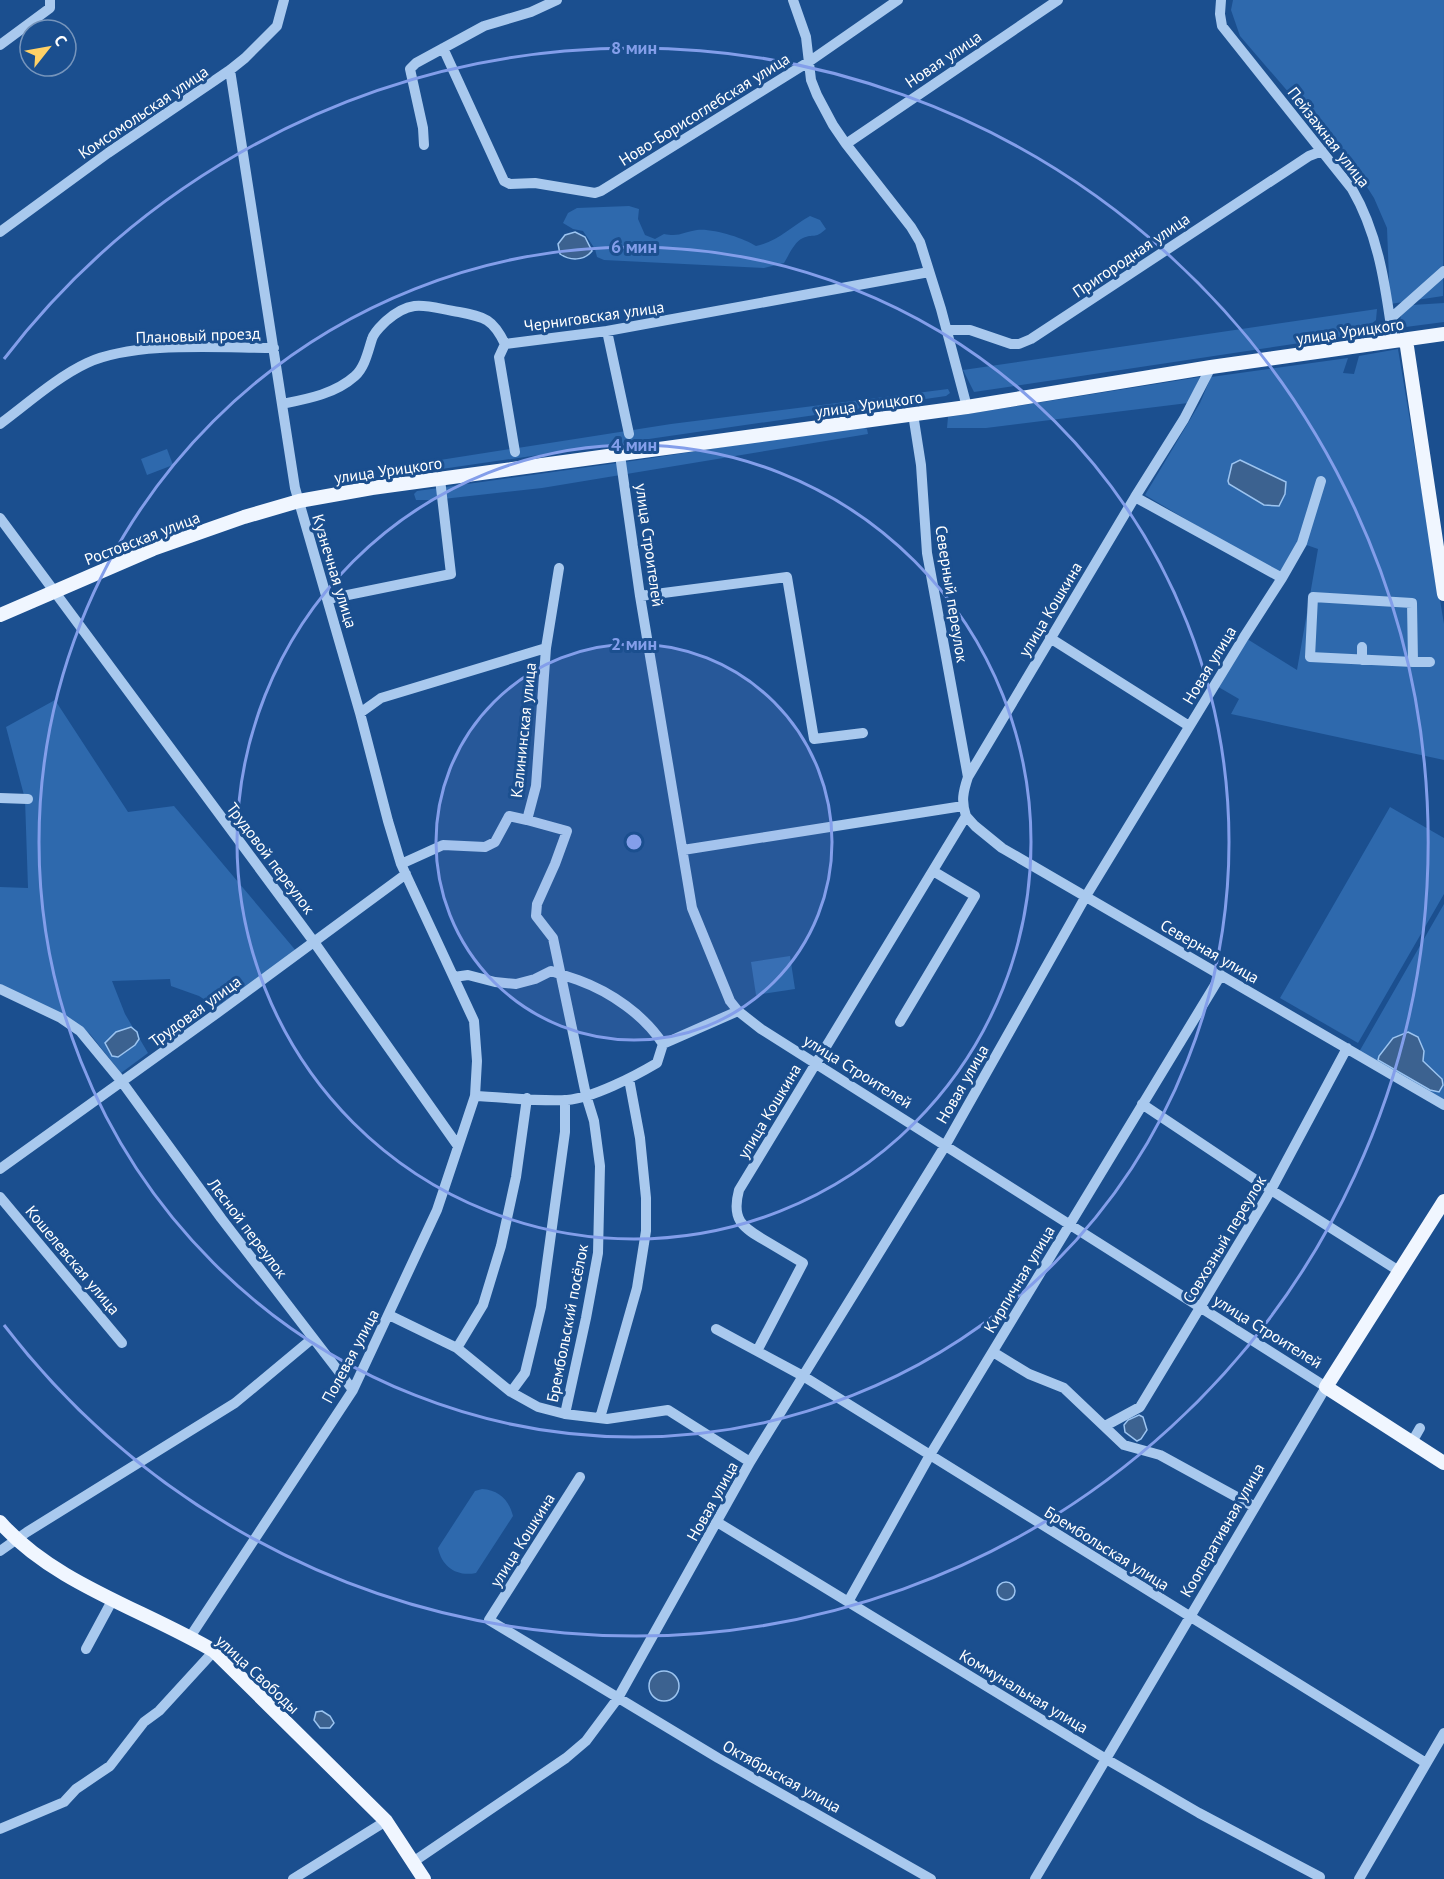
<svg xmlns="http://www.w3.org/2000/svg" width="1444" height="1879" font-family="'PT Sans',sans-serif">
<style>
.green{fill:#2e69ad}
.water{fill:#3c6290;stroke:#9cc4f0;stroke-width:1.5}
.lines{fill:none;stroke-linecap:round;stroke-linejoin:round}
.minor{stroke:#a9c9ee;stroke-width:10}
.major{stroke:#f0f6ff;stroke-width:14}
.ring{fill:none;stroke:#839eea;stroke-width:3}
.labels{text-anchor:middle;stroke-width:6;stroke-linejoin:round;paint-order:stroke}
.street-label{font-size:16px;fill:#fff;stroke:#1b4f8f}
.centre{fill:#839eea;stroke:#1b4f8f;stroke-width:3}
.ring-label{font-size:18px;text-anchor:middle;font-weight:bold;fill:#839eea;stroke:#1b4f8f;stroke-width:6;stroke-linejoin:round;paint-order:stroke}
</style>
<rect width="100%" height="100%" fill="#1b4f8f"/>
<path class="green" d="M1233,0H1444L1443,296L1390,304L1387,228L1374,198L1358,173L1240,36L1231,10Z
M629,206L639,209L638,219L645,235L655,239L664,234C680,237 683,232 697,230C712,228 744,238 756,246C777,242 792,226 810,216L820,220L826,229C814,240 814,233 803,238C794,242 789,255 784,263L764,268L604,260L597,257L595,249L583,231L573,229L563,223L568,213L577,208Z
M1444,303V322L1398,328L1401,316L1412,305Z
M1377,309L1376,320L1360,334L974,392L963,370Z
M1398,349L1444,624V760L1231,714L1239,699L1215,685L1244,637L1297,670L1318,549L1301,543L1280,575L1145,495L1200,403L1211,377L1348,358L1343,373L1354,374L1359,356Z
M1200,377L1188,403L986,428H947L948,417Z
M948,389L950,393L946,396L421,472L418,468L421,463L671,424Z
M859,426L867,429L868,434L542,488L434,500H416L414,494L417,491L632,461Z
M167,449L173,465L147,475L141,459Z
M55,700L128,812L174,806L297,952L219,1009L199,996L171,986L170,979L112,981L125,1014L148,1053L121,1073L90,1034L76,1023L0,985V887L28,888L25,799L6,727Z
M1390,807L1444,838V894L1358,1043L1280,998Z
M1444,904V1101L1359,1052Z
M790,956L795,989L756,995L751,962Z
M482,1489C499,1490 509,1500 513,1516L476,1573C457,1577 442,1567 438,1548L475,1491Z"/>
<path class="water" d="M575,232L585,237L592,251C584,261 570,261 560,254L558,244L565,235Z
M1240,460L1286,482L1285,494L1279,506L1264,505L1229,484L1228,481L1232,464Z
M131,1027L137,1032L139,1039L135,1045L118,1057L112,1056L105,1043L116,1032Z
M1408,1032L1418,1037L1424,1051L1423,1061L1442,1079L1443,1085L1439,1092L1430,1090L1378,1060L1379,1056L1393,1038Z
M1139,1415L1143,1417L1147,1430L1141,1439L1137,1441L1125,1432L1124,1425L1128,1420Z
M997 1591a9 9 0 1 1 18 0a9 9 0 1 1-18 0Z
M649 1686a15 15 0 1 1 30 0a15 15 0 1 1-30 0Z
M322,1711L330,1716L334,1723L330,1728H320L314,1720L316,1712Z"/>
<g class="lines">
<path class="minor" d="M793,0L806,37L811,80L817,95L833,125L846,144L911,227L920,242L941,309L967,407
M1221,0L1220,14L1222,26L1352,189C1379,235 1386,289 1393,341
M0,45L50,8V0
M443,48L504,181L510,184L535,183L595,193L601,191L810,61L898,0
M846,144L1058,0
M424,145L423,128L410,69L416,63L484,26L531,12L557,0
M0,232L108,153L230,70L245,58L277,26L284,0
M1390,319L1444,271
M948,330H970L1011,344H1019L1031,339L1309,156L1322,151
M607,331L629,434
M505,344L499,357L515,452
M282,404C307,399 335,394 355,376C365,367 368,351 372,339C374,332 381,326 386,321C413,297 427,307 459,312C485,317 493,319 505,344L607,331L929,272
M913,414L921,465L927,553L968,777
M0,424C27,404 57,377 87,363C135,341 220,348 274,348
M620,455L640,596L692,908L730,1001L738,1011L761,1029L1326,1387L1035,1879
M1135,497L1282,578
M0,518L314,942L458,1146
M640,596L787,577L814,739L863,733
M1313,597L1412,603L1413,662L1310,657Z
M328,599L451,574L440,479
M1050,638L1189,726
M1362,660V647
M1413,662H1430
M360,713L381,698L546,648
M0,798L28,799
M966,816L975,826L1002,848L1444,1105
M527,820L567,831L555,864L537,904L536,916L553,938L586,1095L594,1121L600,1166L598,1253L586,1318L565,1414
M683,850L963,806
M401,864L443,845L485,847L495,842L509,816L527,820L536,786L546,648L559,568
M454,977L468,975L495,982L516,984L535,979L551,971C560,974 569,977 578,980C611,992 644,1015 663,1044
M0,989L61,1018L80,1031L122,1082L221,1218L353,1390
M900,1022L975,896L933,871
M475,1096C503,1097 540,1102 567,1100C593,1098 635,1076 657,1063L663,1044L738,1011
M1142,1104L1271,1190L1399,1271
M0,1169L220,1011L406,874
M0,1197L122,1343
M389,1315L457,1348L511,1392L538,1407L565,1414L607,1419L668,1410L750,1462
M716,1329L803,1376L1426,1763
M457,1348L483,1305L501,1246L516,1177L527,1098
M757,1351L803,1263C791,1256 778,1248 766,1241C742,1227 731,1220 739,1190L966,816C961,801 963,792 968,777L1135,497L1184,419L1211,367
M993,1352L1029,1374L1064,1388L1124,1445L1160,1455L1255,1507
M511,1392L525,1373L541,1307L565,1132V1100
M600,1418L637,1288L646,1231V1198L640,1138L629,1079
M1105,1426L1140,1407L1271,1190L1347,1048
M1412,1442L1420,1428
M580,1477L489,1620L718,1758L931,1879
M717,1522L1106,1759L1199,1813L1320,1877
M0,1551L27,1532L235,1403L313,1338
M848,1602L930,1455L1221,975
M190,1637L353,1390L437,1210L475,1096L477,1061L474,1021L401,864L388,821L360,713L295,488L230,70
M86,1649L113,1599
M0,1829L64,1802L76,1789L110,1766L144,1722L159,1711L214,1651
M413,1862L566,1758L586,1741L618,1698L750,1462L945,1146L1086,896L1244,637L1282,578L1302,543L1321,481
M293,1879L386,1821
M1359,1879L1444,1733"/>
<path class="major" d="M1406,340L1444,594
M0,615L153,549L244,517L299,501L372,488L967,407L1211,367L1444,334
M1444,1201L1326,1387L1444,1463
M0,1522C53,1583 145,1610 214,1651L386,1821L424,1879"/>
</g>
<circle cx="634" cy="842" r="198" fill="#839eea" fill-opacity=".12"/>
<g class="ring">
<circle cx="634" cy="842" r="198"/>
<circle cx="634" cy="842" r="397"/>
<circle cx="634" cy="842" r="595"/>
<path d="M4 359A794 794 0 1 1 4 1325"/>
</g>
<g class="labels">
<g class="street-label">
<text transform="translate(943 59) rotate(-34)" y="6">Новая улица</text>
<text transform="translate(704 109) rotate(-32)" y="6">Ново-Борисоглебская улица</text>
<text transform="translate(143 112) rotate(-34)" y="6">Комсомольская улица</text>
<text transform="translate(1329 137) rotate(52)" y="6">Пейзажная улица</text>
<text transform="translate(1131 255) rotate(-34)" y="6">Пригородная улица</text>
<text transform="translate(594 316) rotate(-8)" y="6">Черниговская улица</text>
<text transform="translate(1350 331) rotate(-8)" y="6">улица Урицкого</text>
<text transform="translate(198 335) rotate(-2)" y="6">Плановый проезд</text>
<text transform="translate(869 404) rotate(-8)" y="6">улица Урицкого</text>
<text transform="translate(388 470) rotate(-8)" y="6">улица Урицкого</text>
<text transform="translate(142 538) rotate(-21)" y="6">Ростовская улица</text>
<text transform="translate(650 545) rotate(82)" y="6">улица Строителей</text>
<text transform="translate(335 571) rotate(73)" y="6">Кузнечная улица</text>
<text transform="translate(952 594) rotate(81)" y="6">Северный переулок</text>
<text transform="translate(1050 609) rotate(-59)" y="6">улица Кошкина</text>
<text transform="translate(1209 665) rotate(-59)" y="6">Новая улица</text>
<text transform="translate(523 730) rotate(-84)" y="6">Калининская улица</text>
<text transform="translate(271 858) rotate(53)" y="6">Трудовой переулок</text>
<text transform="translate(1210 951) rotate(30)" y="6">Северная улица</text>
<text transform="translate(195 1011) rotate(-36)" y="6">Трудовая улица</text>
<text transform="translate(858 1071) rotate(32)" y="6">улица Строителей</text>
<text transform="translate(962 1084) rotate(-60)" y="6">Новая улица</text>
<text transform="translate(769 1111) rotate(-59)" y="6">улица Кошкина</text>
<text transform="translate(248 1228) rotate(53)" y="6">Лесной переулок</text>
<text transform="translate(1224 1239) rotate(-59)" y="6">Совхозный переулок</text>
<text transform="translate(73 1260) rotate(50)" y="6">Кошелевская улица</text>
<text transform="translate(1019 1279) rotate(-59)" y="6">Кирпичная улица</text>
<text transform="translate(567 1323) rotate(-79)" y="6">Брембольский посёлок</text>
<text transform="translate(1268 1331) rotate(32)" y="6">улица Строителей</text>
<text transform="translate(350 1356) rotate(-62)" y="6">Полевая улица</text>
<text transform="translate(712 1501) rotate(-61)" y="6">Новая улица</text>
<text transform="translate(1222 1530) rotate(-60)" y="6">Кооперативная улица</text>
<text transform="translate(522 1540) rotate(-58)" y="6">улица Кошкина</text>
<text transform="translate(1107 1548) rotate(32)" y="6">Брембольская улица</text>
<text transform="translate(258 1674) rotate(43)" y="6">улица Свободы</text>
<text transform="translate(1024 1691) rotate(31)" y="6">Коммунальная улица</text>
<text transform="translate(782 1776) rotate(29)" y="6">Октябрьская улица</text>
</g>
</g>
<circle cx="634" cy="842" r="9" class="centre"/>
<g class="ring-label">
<text x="634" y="54">8 мин</text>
<text x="634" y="253">6 мин</text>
<text x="634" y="451">4 мин</text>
<text x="634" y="650">2 мин</text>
</g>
<g transform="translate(48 48) rotate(59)"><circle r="28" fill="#1b4f8f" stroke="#7695bc" stroke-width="1.5"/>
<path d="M0-4.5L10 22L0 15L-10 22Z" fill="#ffd166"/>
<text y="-9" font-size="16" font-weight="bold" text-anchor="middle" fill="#ffffff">С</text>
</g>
</svg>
